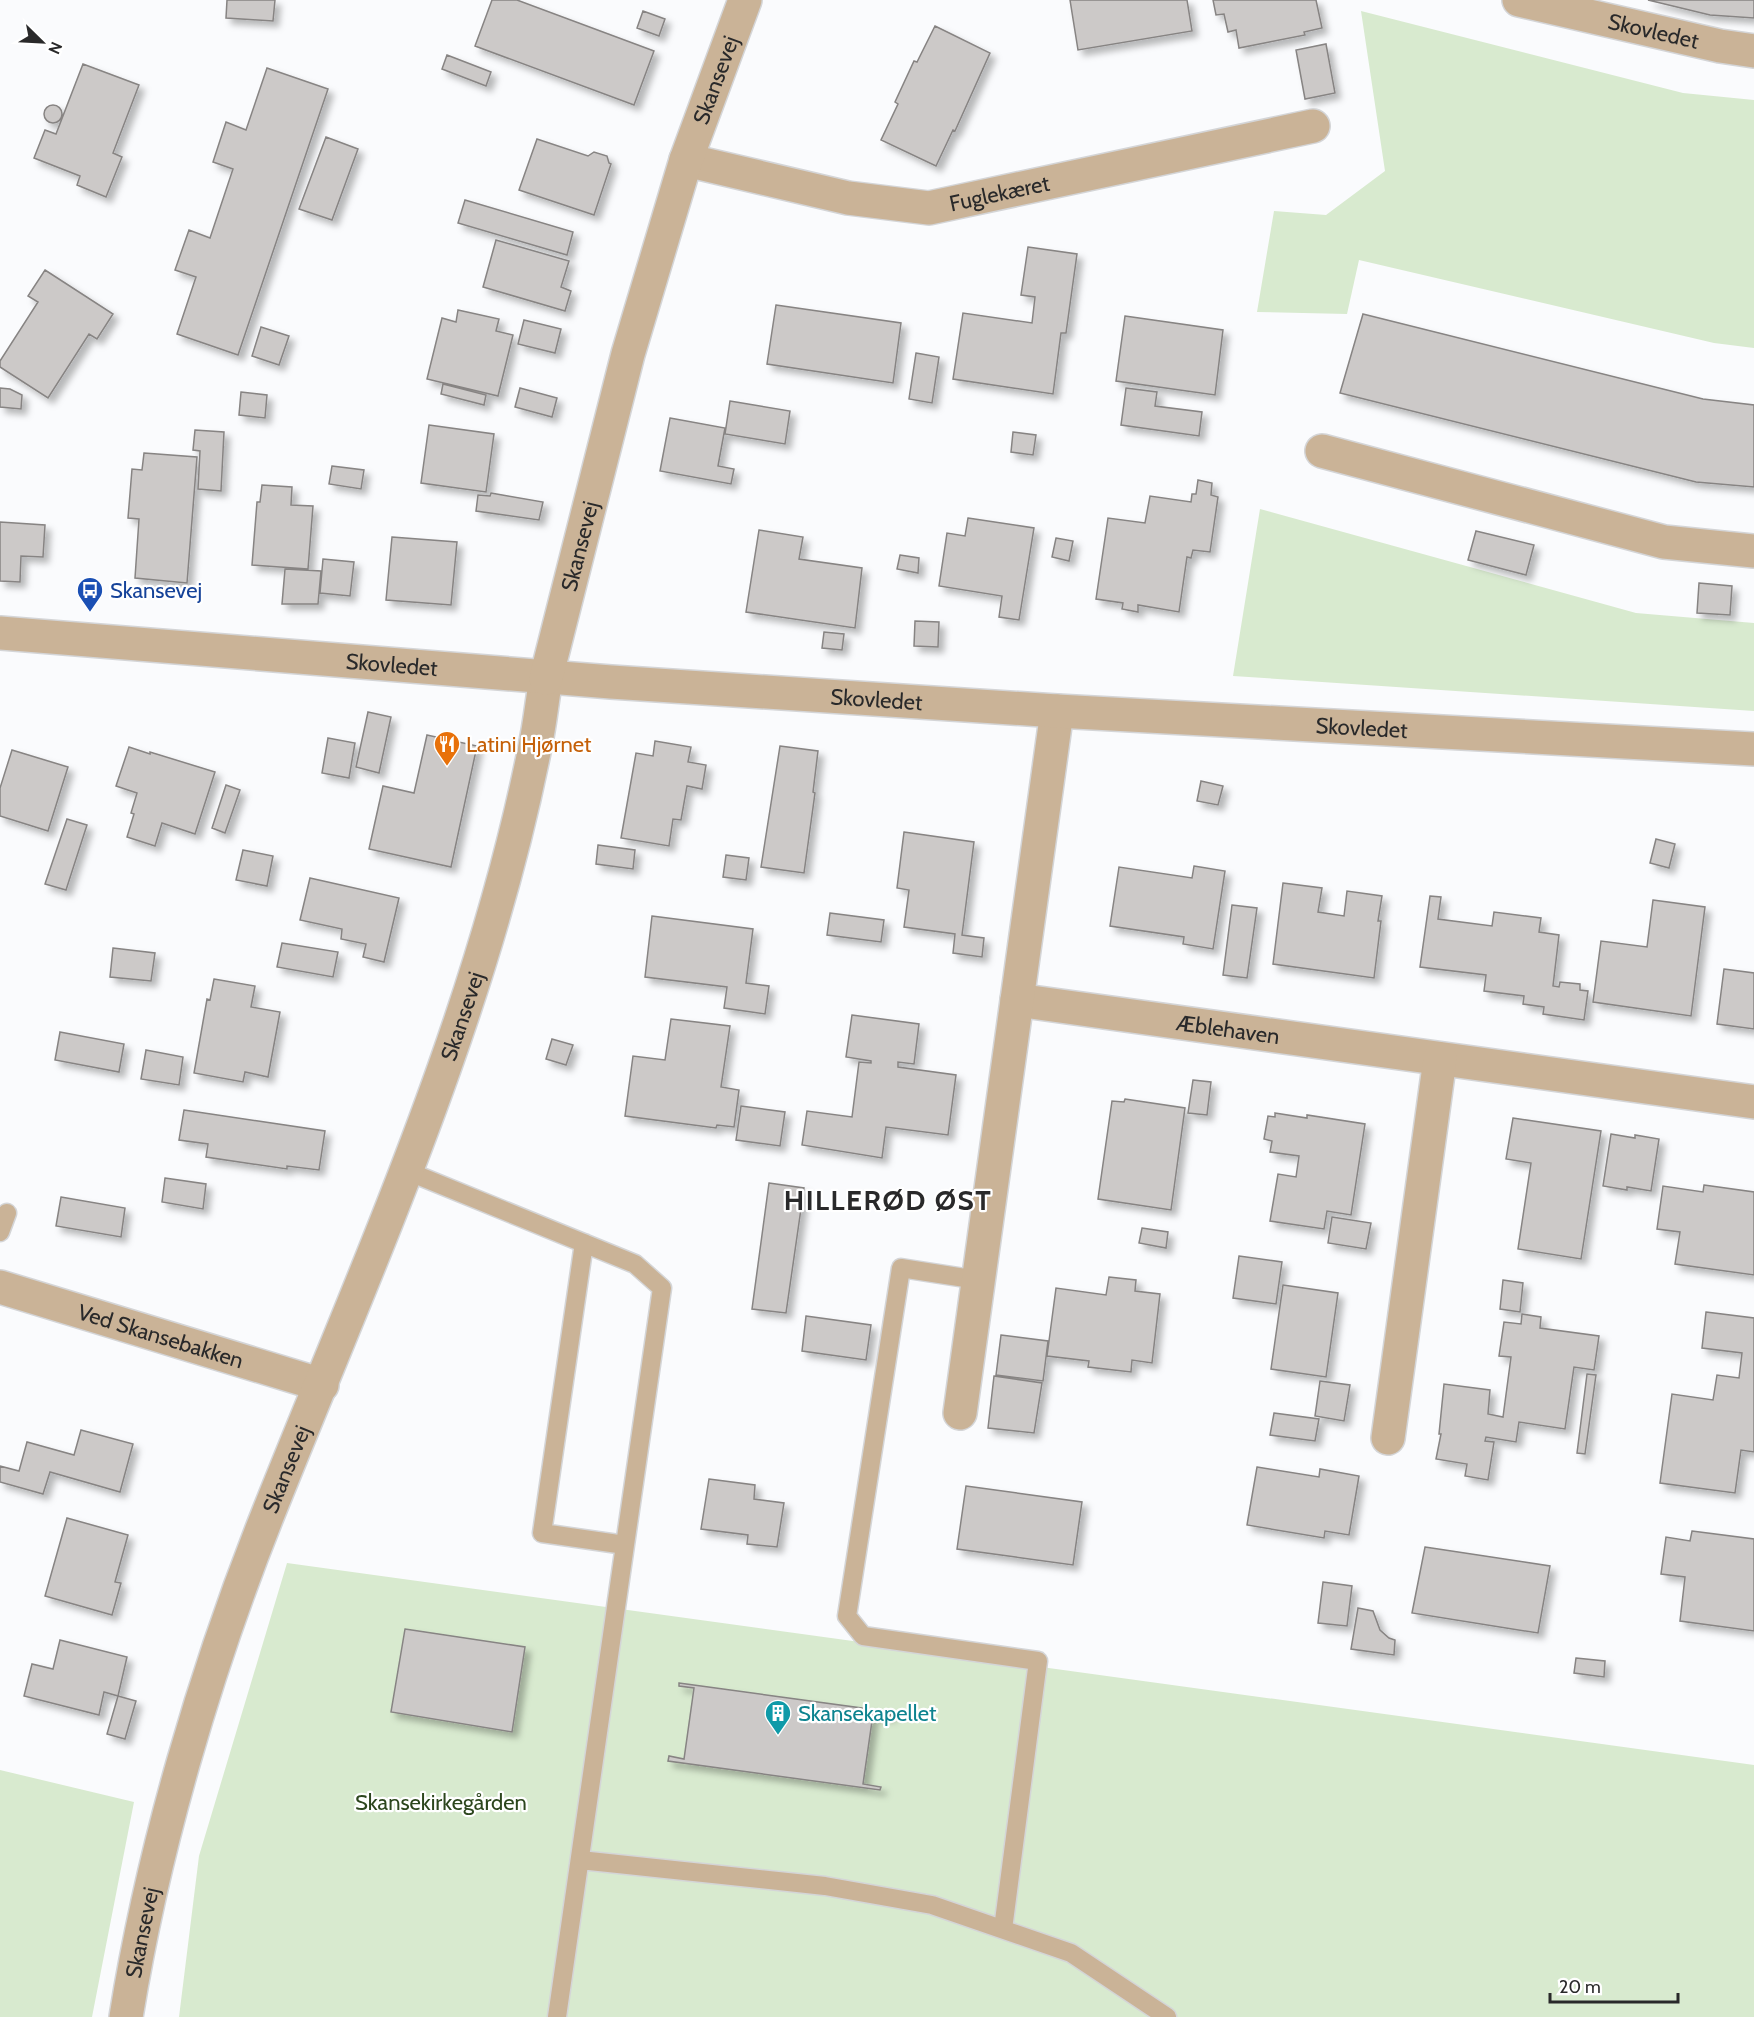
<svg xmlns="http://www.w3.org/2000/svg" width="1754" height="2017" font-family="Cabin,sans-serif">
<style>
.green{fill:#d8eacf}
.building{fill:#ccc9c8;stroke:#878483;stroke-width:1.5;filter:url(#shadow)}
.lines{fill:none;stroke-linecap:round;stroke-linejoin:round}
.service-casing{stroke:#d4d5d7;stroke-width:21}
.minor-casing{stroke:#d4d5d7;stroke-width:36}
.tertiary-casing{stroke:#d4d5d7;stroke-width:36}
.service{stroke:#cab397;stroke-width:18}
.minor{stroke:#cab397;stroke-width:33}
.tertiary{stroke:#cab397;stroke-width:33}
.labels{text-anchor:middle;stroke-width:4.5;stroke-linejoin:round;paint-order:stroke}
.street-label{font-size:22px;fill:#29292a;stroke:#fff}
.transit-label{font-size:22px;fill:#164399;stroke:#fff;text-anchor:start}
.food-label{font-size:22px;fill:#c56008;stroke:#fff;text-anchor:start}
.culture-label{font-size:22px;fill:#0d838f;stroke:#fff;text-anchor:start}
.park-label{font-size:22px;fill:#2c461d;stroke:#fff}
.district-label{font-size:28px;font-weight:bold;letter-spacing:1.5px;fill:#29292a;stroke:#fff}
</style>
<defs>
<filter id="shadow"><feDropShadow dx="5.5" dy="5.5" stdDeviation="3" flood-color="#0004"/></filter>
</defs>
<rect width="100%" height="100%" fill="#fafbfd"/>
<path class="green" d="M1361,11L1683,93L1754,100V348L1714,343L1359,260L1347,314L1257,312L1274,211L1326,215L1385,171Z
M1260,509L1636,613L1754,623V711L1233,676Z
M287,1563L1754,1765V2017H179L199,1856Z
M0,1770L134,1802L92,2017H0Z"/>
<path class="building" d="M227,0H275L273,21L226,18Z
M492,0H517L654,51L634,105L475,46Z
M1070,0H1187L1192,31L1078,50Z
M1213,0H1316L1322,28L1304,32L1305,35L1239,48L1236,30L1228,32L1224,14L1216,15Z
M1648,0H1754V18L1710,15Z
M643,11L665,19L659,36L637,28Z
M935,26L990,53L955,131L953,130L936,166L881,140L898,104L895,102L914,61L917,62Z
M1326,44L1335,93L1305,99L1296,50Z
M447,55L491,72L486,86L442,69Z
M83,64L139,85L113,153L122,157L106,197L77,185L80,176L34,158L45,130L56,134Z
M267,68L328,89L238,355L177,334L196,277L175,270L189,230L210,238L233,169L213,162L226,122L246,130Z
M44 114a9 9 0 1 1 18 0a9 9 0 1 1-18 0Z
M326,137L358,149L332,220L299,209Z
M537,139L588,156L594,152L607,156L609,163L611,164L594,215L519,190Z
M465,200L573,232L567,255L458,223Z
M496,240L569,261L561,287L571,291L565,311L483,287Z
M1028,247L1077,254L1066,333H1061L1053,394L953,379L963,313L1032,323L1035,297L1021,295Z
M45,270L113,314L97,339L89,334L48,398L0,367V361L38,302L28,296Z
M776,305L901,323L893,383L767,364Z
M458,310L499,319L496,331L513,335L498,396L427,379L442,318L456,322Z
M1363,314L1703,399L1754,405V487L1696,482L1340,393Z
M1125,316L1223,330L1215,395L1116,381Z
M524,320L561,329L555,353L518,344Z
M261,327L289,336L279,365L252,356Z
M916,353L939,357L932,403L909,399Z
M443,384L486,395L484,405L441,394Z
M0,388L10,389L22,395L21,409L0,407Z
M520,388L557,398L552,417L515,407Z
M1126,388L1157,392L1155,406L1202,412L1199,436L1121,425Z
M241,392L267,395L265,418L239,415Z
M730,401L790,411L785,444L725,434Z
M670,418L725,428L718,466L734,469L731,484L660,471Z
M429,425L494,434L486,492L421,483Z
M195,430L224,432L221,491L198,489L200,451L193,450Z
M1013,432L1036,435L1033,455L1011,452Z
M144,453L197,457L187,583L135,578L139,519L128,518L132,469L142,470Z
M332,466L364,470L361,489L329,484Z
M1198,480L1212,483L1211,495L1218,497L1210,552L1193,550L1191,558L1187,557L1179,612L1138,605V612L1122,609L1123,603L1096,599L1108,518L1145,523L1150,496L1191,502L1192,494H1196Z
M262,485L292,487L291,505L313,506L308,569L252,565L257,502H260Z
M491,493L543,502L539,520L476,511L478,495L490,496Z
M968,518L1034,528L1019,620L999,617L1002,596L939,586L947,533L965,536Z
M0,522L45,525L43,557L21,556L20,582L0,581Z
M759,530L803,537L799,559L862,568L855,628L746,612Z
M1476,531L1534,545L1526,575L1468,560Z
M392,537L457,542L451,605L386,600Z
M1056,538L1073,541L1069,561L1052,557Z
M900,555L919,558L918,573L897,569Z
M323,559L354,562L350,596L320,593Z
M285,569L321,571L318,604H282Z
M1699,583L1732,586L1730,615L1697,613Z
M915,621L939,622L938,647L914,646Z
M824,632L844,634L842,650L822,648Z
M368,712L391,717L379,773L356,767Z
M427,735L477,746L451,867L369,849L383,786L414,793Z
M328,738L355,743L349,778L322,773Z
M655,741L691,747L688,762L706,765L702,789L687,786L681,820L673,819L669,846L621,838L636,753L653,756Z
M780,746L818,751L813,792L815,793L804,873L761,867Z
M129,747L150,754V752L215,772L195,834L162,823L155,846L127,837L134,814L131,813L137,793L116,786Z
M12,750L68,767L48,831L0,816V788Z
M1201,781L1223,786L1218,805L1197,801Z
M226,785L240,790L225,833L212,828Z
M67,819L87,825L66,890L45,884Z
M904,832L974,842L962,935L984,938L982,957L953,953L955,934L904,927L909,890L897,888Z
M1656,839L1675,844L1669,868L1650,863Z
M598,845L635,850L633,869L596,864Z
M243,850L273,856L267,886L236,880Z
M726,855L749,858L746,880L723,877Z
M1194,866L1225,871L1213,949L1183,944L1184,937L1110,926L1119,867L1192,878Z
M310,878L399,898L384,962L363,957L366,944L341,939L342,929L300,920Z
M1283,883L1322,888L1318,912L1344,916L1347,891L1382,896L1378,921H1381L1374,978L1273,964Z
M1430,896L1441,897L1438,919L1492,926L1494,912L1541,918L1539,932L1559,935L1553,986L1559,987L1560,982L1580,984V990L1588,991L1584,1020L1543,1014L1544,1007L1523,1004L1524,996L1484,991L1486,975L1420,967Z
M1653,900L1705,907L1691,1016L1593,1002L1601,941L1647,947Z
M1232,905L1257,908L1247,978L1223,975Z
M830,913L884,920L881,942L827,935Z
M652,916L753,929L746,983L769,986L765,1014L724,1008L727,987L645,977Z
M282,943L338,952L333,977L277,967Z
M113,948L155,953L151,981L110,977Z
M1724,969L1754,973V1029L1717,1024Z
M214,979L255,986L251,1007L280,1012L268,1077L245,1072L243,1082L194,1073L207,999L210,1000Z
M852,1015L919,1024L914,1064L898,1062V1067L956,1075L948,1135L886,1127L882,1158L802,1145L807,1111L852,1117L859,1062L871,1063V1061L846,1057Z
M671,1019L730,1026L721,1087L739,1090L734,1127L717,1125L716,1128L625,1116L633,1056L665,1060Z
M60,1032L124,1044L119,1072L55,1060Z
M552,1039L573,1045L566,1065L546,1059Z
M146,1050L183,1057L179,1085L141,1079Z
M1193,1080L1211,1082L1207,1115L1188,1113Z
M1125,1099L1185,1108L1171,1210L1098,1199L1112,1101L1124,1102Z
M741,1106L785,1112L780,1146L736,1140Z
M184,1110L325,1131L319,1170L287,1166V1169L206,1157L208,1144L179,1140Z
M1275,1113L1307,1118V1115L1365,1124L1351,1215L1327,1211L1324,1229L1270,1221L1278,1174L1296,1177L1299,1156L1270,1152L1272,1141L1264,1139L1268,1116L1275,1117Z
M1513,1118L1601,1131L1581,1259L1518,1249L1531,1163L1506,1159Z
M1611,1134L1635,1138V1135L1659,1139L1651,1191L1627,1187V1190L1603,1186Z
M165,1178L206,1184L203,1209L162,1202Z
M769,1183L804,1188L786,1313L752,1309Z
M1704,1185L1754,1192V1275L1675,1264L1680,1232L1657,1229L1663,1186L1703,1192Z
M61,1197L125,1208L121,1237L56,1226Z
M1332,1217L1371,1223L1366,1249L1328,1243Z
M1142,1228L1168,1232L1166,1248L1139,1243Z
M1239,1256L1282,1262L1276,1304L1233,1298Z
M1109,1277L1136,1280L1135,1291L1160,1294L1152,1363L1132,1360L1131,1372L1088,1367L1089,1361L1047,1356L1056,1288L1106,1295Z
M1503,1280L1523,1283L1520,1312L1500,1309Z
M1283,1285L1338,1293L1326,1377L1271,1369Z
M1706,1312L1754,1318V1452L1741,1450L1735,1493L1660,1483L1672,1394L1713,1400L1717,1375L1739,1378L1742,1353L1702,1348Z
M1522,1314L1541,1317L1540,1328L1599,1336L1594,1370L1574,1367L1565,1429L1519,1422L1516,1442L1486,1437L1485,1441L1494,1442L1488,1480L1465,1476L1467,1464L1436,1459L1441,1434H1439L1444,1384L1490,1390L1488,1414L1503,1417L1511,1357L1499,1356L1504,1322L1521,1324Z
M806,1316L871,1325L866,1360L802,1351Z
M1001,1335L1048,1341L1043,1381L996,1375Z
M1587,1374L1596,1375L1585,1454L1577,1453Z
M994,1376L1042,1383L1034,1433L988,1428Z
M1320,1381L1350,1385L1344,1421L1315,1416Z
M1274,1413L1319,1419L1315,1441L1270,1435Z
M81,1430L133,1444L120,1492L50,1472L43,1494L0,1482V1466L19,1471L27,1442L74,1455Z
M1257,1467L1319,1477L1320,1469L1359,1476L1349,1535L1325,1531L1324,1538L1247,1525Z
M709,1479L755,1485L754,1499L784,1503L777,1547L747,1544L748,1535L701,1529Z
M966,1486L1082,1502L1073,1565L957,1549Z
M67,1518L128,1535L115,1582L121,1583L112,1615L45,1596Z
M1692,1531L1754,1539V1631L1680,1621L1685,1577L1661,1574L1666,1537L1690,1541Z
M1425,1547L1550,1566L1538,1633L1412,1613Z
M1323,1582L1352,1586L1347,1626L1318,1623Z
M1358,1608L1373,1611L1380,1630L1389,1638L1395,1640L1394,1655L1351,1649Z
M405,1629L525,1647L512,1732L391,1712Z
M60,1640L127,1657L118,1696L104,1692L99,1715L24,1696L32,1664L53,1669Z
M1576,1658L1605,1661L1604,1677L1574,1673Z
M679,1683L891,1712L890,1716L873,1714L863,1784L881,1787L880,1790L668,1761L669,1756L684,1759L694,1688L679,1686Z
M118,1696L136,1701L125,1739L107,1734Z"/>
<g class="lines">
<g class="service-casing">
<path id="service" d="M407,1171L635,1264L662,1288L557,2017
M0,1232L7,1213
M584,1243L542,1533L625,1545
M978,1280L901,1268L847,1616L863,1636L1038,1661L1003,1929
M580,1860L825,1886L932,1905L1071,1953L1167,2017"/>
</g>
<g class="minor-casing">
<g id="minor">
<path id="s1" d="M1519,0L1720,46L1754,51"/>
<path id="s2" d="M686,160L848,198L929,208L1313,126"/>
<path d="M1322,451L1664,542L1754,551"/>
<path id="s3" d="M1017,1000L1754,1102"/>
<path id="s4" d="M0,1287L322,1385"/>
<path d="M960,1413L1057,711"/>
<path d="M1388,1438L1440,1059"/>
<path id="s5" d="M126,2017C153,1849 205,1672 268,1514C368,1263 482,1015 535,747C540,724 542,701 546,678"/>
</g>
</g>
<g class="tertiary-casing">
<g id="tertiary">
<path id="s6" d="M0,633L611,682L1057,711L1754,749"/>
<path id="s7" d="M546,678L628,354L686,160L745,0"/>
</g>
</g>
<use href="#service" class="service"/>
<use href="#minor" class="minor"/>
<use href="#tertiary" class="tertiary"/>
</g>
<defs>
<g id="bus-pin" transform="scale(1.35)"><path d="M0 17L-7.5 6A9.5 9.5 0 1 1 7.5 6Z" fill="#1a4fb4" stroke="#fff"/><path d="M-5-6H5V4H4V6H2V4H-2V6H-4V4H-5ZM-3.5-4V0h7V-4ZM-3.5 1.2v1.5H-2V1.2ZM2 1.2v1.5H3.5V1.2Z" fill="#fff"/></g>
<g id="restaurant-pin" transform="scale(1.35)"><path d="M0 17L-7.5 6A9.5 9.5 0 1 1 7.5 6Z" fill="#e8710a" stroke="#fff"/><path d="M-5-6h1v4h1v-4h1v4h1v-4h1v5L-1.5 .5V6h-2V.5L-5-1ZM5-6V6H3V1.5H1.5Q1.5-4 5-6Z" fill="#fff"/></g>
<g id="building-pin" transform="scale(1.35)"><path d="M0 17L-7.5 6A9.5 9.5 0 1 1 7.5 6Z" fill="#0f9aa8" stroke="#fff"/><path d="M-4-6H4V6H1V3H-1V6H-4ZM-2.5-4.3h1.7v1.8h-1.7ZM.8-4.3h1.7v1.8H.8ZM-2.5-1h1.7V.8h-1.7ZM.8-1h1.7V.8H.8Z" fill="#fff"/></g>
</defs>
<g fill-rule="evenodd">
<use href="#bus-pin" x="90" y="590"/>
<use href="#restaurant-pin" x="447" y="744"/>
<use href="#building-pin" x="778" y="1713"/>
</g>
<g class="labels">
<g class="street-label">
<text dy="8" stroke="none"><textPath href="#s1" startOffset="138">Skovledet</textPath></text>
<text dy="8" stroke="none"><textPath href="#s7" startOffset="622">Skansevej</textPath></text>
<text dy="8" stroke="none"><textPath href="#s2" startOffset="320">Fuglekæret</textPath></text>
<text dy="8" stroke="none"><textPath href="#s7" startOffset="136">Skansevej</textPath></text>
<text dy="8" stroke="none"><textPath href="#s6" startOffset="393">Skovledet</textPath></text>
<text dy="8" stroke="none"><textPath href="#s6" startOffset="879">Skovledet</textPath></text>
<text dy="8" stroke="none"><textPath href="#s6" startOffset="1365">Skovledet</textPath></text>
<text dy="8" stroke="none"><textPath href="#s5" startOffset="1058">Skansevej</textPath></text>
<text dy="8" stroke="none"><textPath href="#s3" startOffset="213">Æblehaven</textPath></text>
<text dy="8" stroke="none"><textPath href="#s4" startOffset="168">Ved Skansebakken</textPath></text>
<text dy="8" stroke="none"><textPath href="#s5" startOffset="572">Skansevej</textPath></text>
<text dy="8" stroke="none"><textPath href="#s5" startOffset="86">Skansevej</textPath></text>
</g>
<g class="transit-label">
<text x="110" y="598">Skansevej</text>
</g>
<g class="food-label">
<text x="466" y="752">Latini Hjørnet</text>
</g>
<g class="culture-label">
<text x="798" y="1721">Skansekapellet</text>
</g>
<g class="park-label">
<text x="441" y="1810">Skansekirkegården</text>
</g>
<g class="district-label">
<text x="888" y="1210">HILLERØD ØST</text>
</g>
</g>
<g transform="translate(42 42) rotate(114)" stroke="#ffffff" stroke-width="4.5" paint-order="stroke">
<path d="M0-4.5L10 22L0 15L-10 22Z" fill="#29292a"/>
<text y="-9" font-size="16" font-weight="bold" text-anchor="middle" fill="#29292a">N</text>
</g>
<path d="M1550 1993v9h128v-9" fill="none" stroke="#29292a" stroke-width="3"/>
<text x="1559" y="1993" font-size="18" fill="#29292a" stroke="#ffffff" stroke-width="4.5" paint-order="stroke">20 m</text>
</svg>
